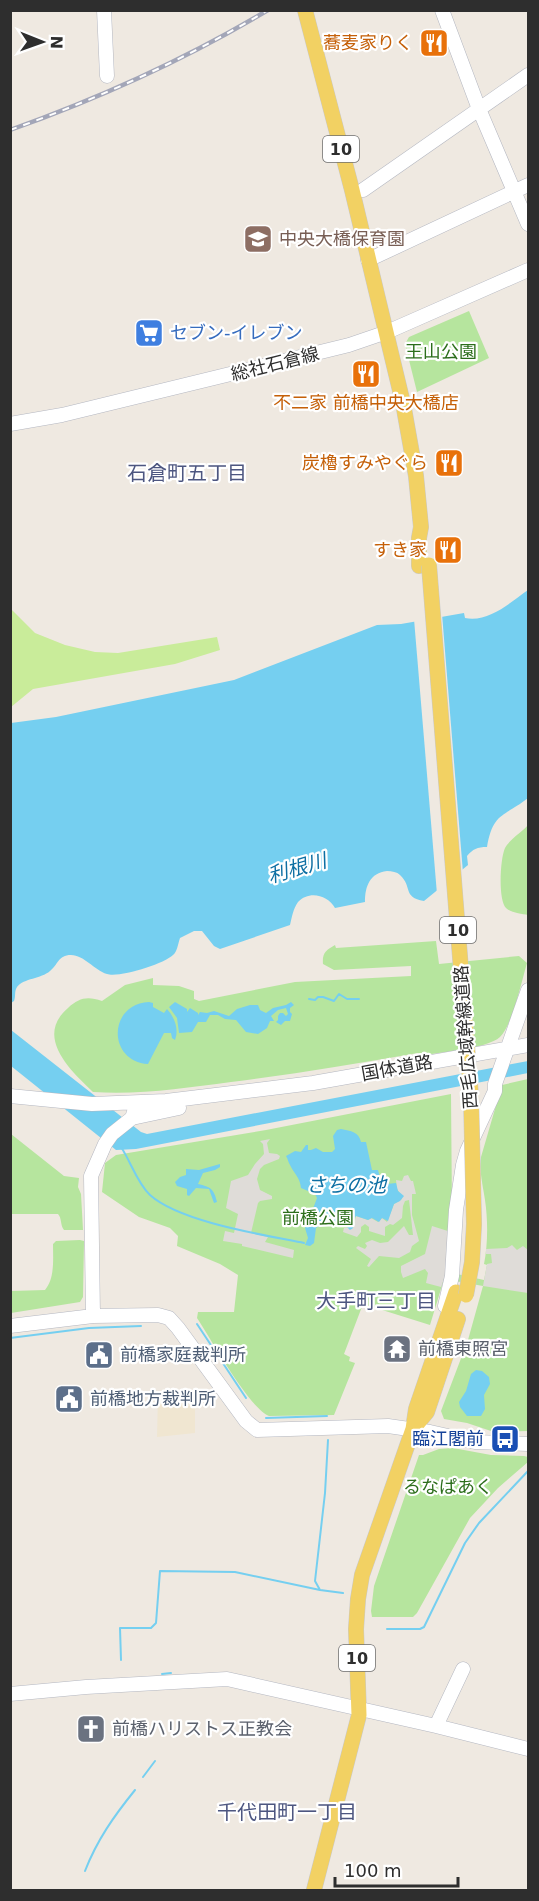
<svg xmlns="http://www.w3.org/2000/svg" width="539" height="1901" font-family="'DejaVu Sans','Noto Sans JP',sans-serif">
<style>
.education{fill:#f0e6d1}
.green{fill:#b6e59e}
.pitch{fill:#c9ec9a}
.plaza{fill:#dfdcd8}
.water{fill:#75cff0}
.pier{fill:#efe9e1}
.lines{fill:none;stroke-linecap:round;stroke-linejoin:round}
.stream{stroke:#75cff0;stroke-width:2}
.secondary-casing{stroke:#b4b7c1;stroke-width:15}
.primary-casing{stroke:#c9c9c9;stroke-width:16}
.secondary{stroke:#fff;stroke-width:14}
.primary{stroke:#f2d163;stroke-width:15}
.rail-casing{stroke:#a3a6b8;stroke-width:4.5}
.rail{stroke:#fff;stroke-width:2;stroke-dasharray:7;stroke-linecap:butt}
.primary-bridge-casing{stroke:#c9c9c9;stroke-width:16;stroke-linecap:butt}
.primary-bridge{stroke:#f2d163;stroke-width:15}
.labels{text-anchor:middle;stroke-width:4.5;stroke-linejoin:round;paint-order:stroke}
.shield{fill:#fff;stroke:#6d6d6d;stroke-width:1.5}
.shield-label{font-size:16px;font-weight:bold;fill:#2e2e2e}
.food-label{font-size:18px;fill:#c56008;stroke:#fff;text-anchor:end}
.education-label{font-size:18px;fill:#785e54;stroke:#fff;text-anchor:start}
.shop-label{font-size:18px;fill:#366cbe;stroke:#fff;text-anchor:start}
.park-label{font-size:18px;fill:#2c6e1b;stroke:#fff}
.street-label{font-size:18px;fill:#2e2e2e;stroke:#fff}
.worship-label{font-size:18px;fill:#5b616d;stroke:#fff;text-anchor:start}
.service-label{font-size:18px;fill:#4e5e75;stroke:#fff;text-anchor:start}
.transit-label{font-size:18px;fill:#164399;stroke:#fff;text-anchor:end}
.neighbourhood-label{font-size:20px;fill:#4d5680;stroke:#fff}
.water-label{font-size:20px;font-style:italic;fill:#0d6fa3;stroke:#fff}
</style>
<rect width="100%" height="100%" fill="#efe9e1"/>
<path class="education" d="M195,1392V1433L157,1437L158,1395Z"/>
<path class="green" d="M469,311L489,358L417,392L405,344L409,337Z
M528,825V915C522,914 511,913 506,908C498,900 500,859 505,848C509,840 522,832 528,825Z
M436,941L439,964L519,956L527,963C522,980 512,1026 500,1037C487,1049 439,1052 420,1056L418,1053C356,1064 294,1074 231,1082C185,1088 140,1095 93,1092C71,1071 34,1037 68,1008C79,998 87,996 102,1001L125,985L153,978V985L179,986L194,991V999L199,1001L295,982L411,976V966L334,970L323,964C322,953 326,950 335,945L336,948Z
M528,1079V1431L494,1432L467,1423L444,1419L441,1411L468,1340L483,1286L444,1279L430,1325L363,1304L344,1354L350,1357L349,1361L355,1363L334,1415L269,1416C249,1408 211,1339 197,1318L198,1312H234L238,1275L220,1264L177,1246L178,1236L170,1228L139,1217L102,1192L105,1163L116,1155L266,1130L451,1094L452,1213L448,1272L484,1280L487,1265L484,1264C488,1244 488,1220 485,1200C483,1185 479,1172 481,1157L502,1085Z
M11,1134L64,1176L79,1178L78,1187L81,1194L83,1230H64C60,1225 62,1218 58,1214H11Z
M80,1240L84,1241L83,1297L80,1302L11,1313V1291L45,1290C55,1278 53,1259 53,1244L56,1241Z
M453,1448L491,1455L524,1456L528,1457V1462L498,1488L470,1518L417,1613L413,1617H372L371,1611L374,1586L419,1455H423L439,1449Z"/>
<path class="pitch" d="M11,609L35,633L65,645L95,652L118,653L217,637L220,650L175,664L33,689L11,707Z"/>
<path class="plaza" d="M270,1139L267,1143L269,1153L277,1154L280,1156L279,1159L264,1165L260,1169L257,1179L260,1190L272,1196V1199L260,1201L258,1203L251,1233L268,1237L265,1242L294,1250L293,1258L242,1246V1244L223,1241L225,1231L234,1233L238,1214L226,1208L231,1181L248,1175L255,1164L264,1154L263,1144L260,1141Z
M408,1175L411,1181H413L416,1194H412V1215L419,1241L412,1246L410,1252L399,1258L379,1256L369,1267L367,1266L371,1259L356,1248L358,1246L365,1249L367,1246L365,1243L372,1240L380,1243L388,1242L404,1226L409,1235H413L409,1200L405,1201L403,1206L402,1218L393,1225L390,1224L385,1227V1236L369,1231V1227L365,1224L361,1227V1232L357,1237L343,1232L344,1228H353L356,1216L368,1220L371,1218L378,1222L382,1218L387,1222L394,1204L402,1199L401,1195L397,1189L396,1180L402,1181L404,1176Z
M432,1226L451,1232L448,1272L445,1274L448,1280L444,1279L441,1287L426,1283L428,1273L425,1269L403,1278L401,1272V1266L425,1254Z
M512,1245L517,1250L523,1246L528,1250V1293L483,1286L487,1264L492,1263L491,1254H486V1249L507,1248Z"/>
<path class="water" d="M528,590V798C504,817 493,812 487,847C477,847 473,849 467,856L468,865L424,901C402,897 413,887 400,875C397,872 392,871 387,871C370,873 365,886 365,902L335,908C328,895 309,890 298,902C293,909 292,917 290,925L220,949L214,946L202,931H194L180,938C178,944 177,952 173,955C164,964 119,978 107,974C94,970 84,955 71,955C58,955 58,965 50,971C41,979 24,978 17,987C14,992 16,996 14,1001L11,1003V723L56,717L234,680L377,625L401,624L464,613L465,618C488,623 511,602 528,590Z
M149,1002L153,1003V1007L164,1013L167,1009C175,1018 179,1029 175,1040L172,1038L171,1033H164L148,1064C107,1061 108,1004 149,1002Z
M175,1002L187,1009V1012L190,1008L198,1013V1015L200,1012L207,1013L214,1011L229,1016L237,1009L250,1005H258L260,1010L266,1013L273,1008L286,1005L291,1002L294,1005L290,1008V1012L292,1014L290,1021H285L281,1025L276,1022L278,1020V1016L280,1013H283L286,1016L288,1014L286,1008L278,1010L271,1016L274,1021H270L267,1028L258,1034L246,1032L236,1020L225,1019L218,1015H210L206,1022H198L192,1032L179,1033L177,1018L169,1007Z
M11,1030L141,1132L147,1134L528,1061V1073L136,1149L116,1150L11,1066Z
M341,1129C351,1131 359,1132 361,1142H366L372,1170H378L380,1177L385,1178L387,1184L396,1183L398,1191L404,1196L400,1201L394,1204L388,1221L382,1218L379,1222L372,1218L368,1220L356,1216L354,1219L353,1228L350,1230L347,1227L338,1225L328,1219L316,1228L314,1243L310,1246L305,1245L308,1238L305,1228L313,1218L311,1214L317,1198L315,1194L301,1188C300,1177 294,1174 290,1165C288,1162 288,1159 286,1156L295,1151L301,1152L306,1145H308V1150H311L316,1148L323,1152H332L335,1149L333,1136L337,1130Z
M220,1164V1167L215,1170L203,1173L198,1184C211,1187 214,1189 217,1202L214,1203L209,1189L196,1188L189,1196L187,1195V1189L177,1186L175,1182L180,1177L186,1175V1169L199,1170Z
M476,1370L482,1371L489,1377L490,1384L484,1395L485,1409L481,1416H467L460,1407L459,1402L466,1391L471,1374Z"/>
<path class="pier" d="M442,614L463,873L437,894L414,619Z"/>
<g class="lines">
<path class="stream" d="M309,999L315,1000L318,997H323L334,1001L339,994L347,999H359
M121,1147C131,1162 137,1183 150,1195C180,1222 264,1235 304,1243
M197,1324L246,1398
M10,1338L89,1328L141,1326
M266,1418L327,1416
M328,1440L325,1493L315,1581L320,1590L343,1593
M387,1629H420L424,1627L465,1543L479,1523L528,1471
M121,1660L120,1628H151L156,1623L160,1571L235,1572L320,1590
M162,1674L171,1673
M143,1777L155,1761
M85,1871C97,1840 114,1816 135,1790"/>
<g class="secondary-casing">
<path id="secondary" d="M104,10L107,76
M442,10L479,109L528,224
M363,190L528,75
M368,260L528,185
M10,424L62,415L349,345L387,332L528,270
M10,1096L92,1104L166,1101L313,1083L528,1045
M132,1118L179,1108
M445,1306L452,1276L456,1210L463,1165L467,1151L495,1091V1084L528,990
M93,1316L91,1176L105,1144L112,1134L132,1118L137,1103
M10,1326L93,1316L158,1315L169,1318L178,1328L246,1421L257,1430L388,1426L430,1432L475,1442L528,1444
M10,1694L86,1687L227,1679L436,1726L528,1749
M436,1726L463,1669"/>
</g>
<g class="primary-casing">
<path id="primary" d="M305,10L352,190L403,403L416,476L421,527L419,538V566
M413,1429L427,1412L458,1319
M314,1890L359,1715L356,1629L358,1599L362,1575L413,1429L416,1409L456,1292"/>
</g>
<use href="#secondary" class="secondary"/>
<use href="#primary" class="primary"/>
<g class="rail-casing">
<path id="rail" d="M10,130C100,98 186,59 268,10"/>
</g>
<use href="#rail" class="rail"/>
<g class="primary-bridge-casing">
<path id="primary-bridge" d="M429,565L471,1096L474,1224L472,1262L466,1295"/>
</g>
<use href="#primary-bridge" class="primary-bridge"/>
</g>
<defs>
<g id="restaurant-square" transform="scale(1.5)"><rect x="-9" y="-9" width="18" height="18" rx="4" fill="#e8710a" stroke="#fff"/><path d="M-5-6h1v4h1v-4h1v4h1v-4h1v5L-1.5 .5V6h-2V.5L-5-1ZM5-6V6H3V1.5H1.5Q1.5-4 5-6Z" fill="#fff"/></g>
<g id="school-square" transform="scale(1.5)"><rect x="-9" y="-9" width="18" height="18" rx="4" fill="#8d6e63" stroke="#fff"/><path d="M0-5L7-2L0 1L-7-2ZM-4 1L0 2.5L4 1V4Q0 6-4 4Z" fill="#fff"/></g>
<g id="supermarket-square" transform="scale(1.5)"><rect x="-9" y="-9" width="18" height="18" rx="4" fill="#3f7fe0" stroke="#fff"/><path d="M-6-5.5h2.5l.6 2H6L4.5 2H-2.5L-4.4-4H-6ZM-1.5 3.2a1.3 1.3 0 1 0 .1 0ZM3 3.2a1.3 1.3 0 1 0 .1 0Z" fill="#fff"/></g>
<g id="temple-square" transform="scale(1.5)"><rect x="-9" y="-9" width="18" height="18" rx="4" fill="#6b7280" stroke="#fff"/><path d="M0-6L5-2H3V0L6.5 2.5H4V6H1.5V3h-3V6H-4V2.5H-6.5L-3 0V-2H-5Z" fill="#fff"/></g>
<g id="civic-square" transform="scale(1.5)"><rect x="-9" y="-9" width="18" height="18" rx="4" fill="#5c6f8a" stroke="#fff"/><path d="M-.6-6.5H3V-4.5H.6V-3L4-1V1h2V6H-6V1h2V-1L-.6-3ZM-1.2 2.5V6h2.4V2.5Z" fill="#fff"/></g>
<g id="bus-square" transform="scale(1.5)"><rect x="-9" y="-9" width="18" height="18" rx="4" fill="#1a4fb4" stroke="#fff"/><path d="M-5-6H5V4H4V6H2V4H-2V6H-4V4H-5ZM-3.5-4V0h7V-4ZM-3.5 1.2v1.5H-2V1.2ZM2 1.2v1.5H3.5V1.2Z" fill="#fff"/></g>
<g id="church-square" transform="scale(1.5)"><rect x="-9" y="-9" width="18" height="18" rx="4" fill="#6b7280" stroke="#fff"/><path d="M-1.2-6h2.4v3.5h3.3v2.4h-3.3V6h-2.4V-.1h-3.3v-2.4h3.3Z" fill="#fff"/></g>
</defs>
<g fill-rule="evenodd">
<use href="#restaurant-square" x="434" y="43"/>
<use href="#school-square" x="258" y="239"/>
<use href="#supermarket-square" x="149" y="333"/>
<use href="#restaurant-square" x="366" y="374"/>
<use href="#restaurant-square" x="449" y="463"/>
<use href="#restaurant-square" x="448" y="550"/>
<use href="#temple-square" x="397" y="1349"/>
<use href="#civic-square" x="99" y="1355"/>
<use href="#civic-square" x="69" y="1399"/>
<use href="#bus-square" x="505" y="1439"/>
<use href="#church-square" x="91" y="1729"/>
</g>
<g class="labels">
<g class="shield">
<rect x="323" y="136" width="36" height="26" rx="4.5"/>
<rect x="440" y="917" width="36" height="26" rx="4.5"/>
<rect x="339" y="1645" width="36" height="26" rx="4.5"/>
</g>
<g class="shield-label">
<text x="341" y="155">10</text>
<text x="458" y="936">10</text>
<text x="357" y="1664">10</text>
</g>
<g class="food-label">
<text x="413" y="49">蕎麦家りく</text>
<text x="366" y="409" text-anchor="middle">不二家 前橋中央大橋店</text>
<text x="428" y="469">炭櫓すみやぐら</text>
<text x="427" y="556">すき家</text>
</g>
<g class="education-label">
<text x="279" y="245">中央大橋保育園</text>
</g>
<g class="shop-label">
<text x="170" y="339">セブン-イレブン</text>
</g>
<g class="park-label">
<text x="441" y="358">王山公園</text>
<text x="318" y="1224">前橋公園</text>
<text x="448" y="1493">るなぱあく</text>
</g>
<g class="street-label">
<text transform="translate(275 364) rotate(-14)" y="6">総社石倉線</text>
<text transform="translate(466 1037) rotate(-94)" y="6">西毛広域幹線道路</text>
<text transform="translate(397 1068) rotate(-10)" y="6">国体道路</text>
</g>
<g class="worship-label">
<text x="418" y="1355">前橋東照宮</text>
<text x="112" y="1735">前橋ハリストス正教会</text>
</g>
<g class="service-label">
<text x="120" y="1361">前橋家庭裁判所</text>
<text x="90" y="1405">前橋地方裁判所</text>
</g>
<g class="transit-label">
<text x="484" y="1445">臨江閣前</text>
</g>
<g class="neighbourhood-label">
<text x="187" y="480">石倉町五丁目</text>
<text x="376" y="1308">大手町三丁目</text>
<text x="287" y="1819">千代田町一丁目</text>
</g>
<g class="water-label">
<text transform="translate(297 868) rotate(-16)" y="7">利根川</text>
<text x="346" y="1192">さちの池</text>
</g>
</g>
<rect width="539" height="1901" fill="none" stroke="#2e2e2e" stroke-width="24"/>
<g transform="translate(42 42) rotate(91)" stroke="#ffffff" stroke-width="4.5" paint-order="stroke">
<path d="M0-4.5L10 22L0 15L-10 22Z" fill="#2e2e2e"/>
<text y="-9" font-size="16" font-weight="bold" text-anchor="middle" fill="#2e2e2e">N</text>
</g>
<path d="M335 1877v9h123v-9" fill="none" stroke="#2e2e2e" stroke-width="3"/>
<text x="344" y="1877" font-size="18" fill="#2e2e2e" stroke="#ffffff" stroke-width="4.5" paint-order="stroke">100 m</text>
</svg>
